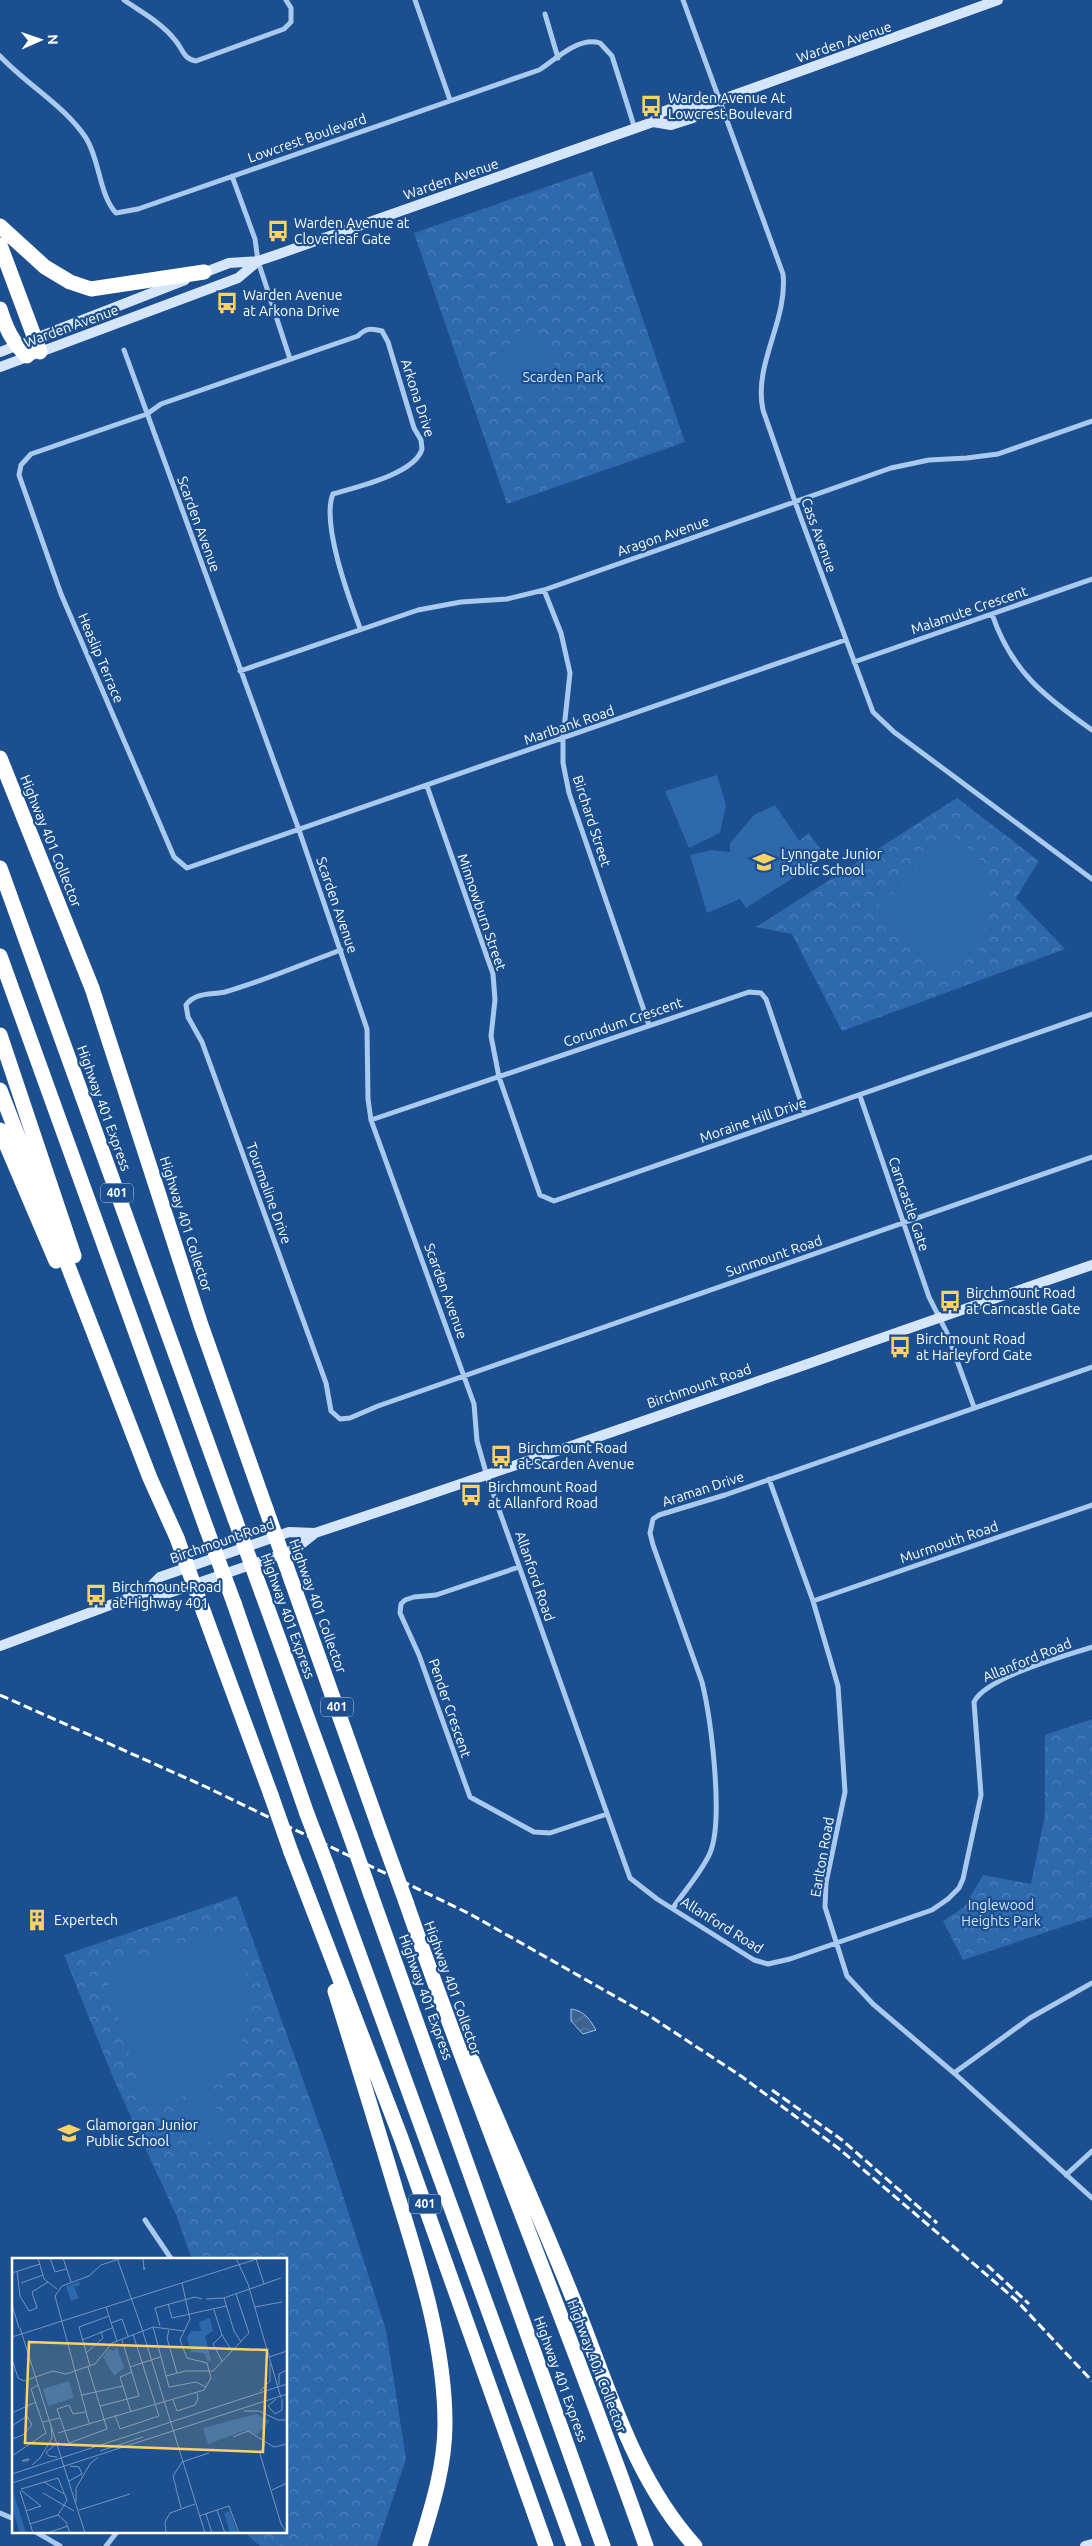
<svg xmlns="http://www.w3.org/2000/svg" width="1092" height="2546" font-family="Ubuntu,sans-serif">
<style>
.forest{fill:url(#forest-crowns)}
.pitch{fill:#2e69ad}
.water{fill:url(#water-waves);stroke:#9cc4f0}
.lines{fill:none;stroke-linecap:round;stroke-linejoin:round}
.street{stroke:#a9c9ee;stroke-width:5}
.secondary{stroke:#d6e6fa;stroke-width:10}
.highway{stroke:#fff;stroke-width:15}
.rail{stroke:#fff;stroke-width:3;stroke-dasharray:9 4;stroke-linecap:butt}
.highway-bridge{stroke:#fff;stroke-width:15}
.labels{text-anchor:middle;stroke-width:4.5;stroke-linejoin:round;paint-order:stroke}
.shield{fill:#1b4f8f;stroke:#bbcadd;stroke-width:1}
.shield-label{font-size:12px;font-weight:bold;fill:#fff}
.street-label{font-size:14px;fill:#fff;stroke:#1b4f8f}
.poi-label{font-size:14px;fill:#fff;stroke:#1b4f8f;text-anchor:start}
.park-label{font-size:14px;fill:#cfe3fa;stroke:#1b4f8f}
.inset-road{fill:none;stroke:#7695bc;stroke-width:1}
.view{fill:#ffd166;fill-opacity:0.15;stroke:#ffd166;stroke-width:2.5}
.inset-edge{fill:none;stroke:#fff;stroke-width:2.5}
</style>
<defs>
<pattern id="forest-crowns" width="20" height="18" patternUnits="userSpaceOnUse" patternTransform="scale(1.25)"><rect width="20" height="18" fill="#2e69ad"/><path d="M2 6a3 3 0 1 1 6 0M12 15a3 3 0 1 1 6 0" fill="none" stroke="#4d80b9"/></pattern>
<pattern id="water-waves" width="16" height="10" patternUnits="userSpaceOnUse" patternTransform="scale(1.25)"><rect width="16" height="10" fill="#3c6290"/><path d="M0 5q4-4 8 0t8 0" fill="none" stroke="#597aa1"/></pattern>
</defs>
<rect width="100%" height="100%" fill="#1b4f8f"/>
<path class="forest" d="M592,171L685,442L507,504L414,233Z
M957,798L1039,861L1016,898L1065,949L842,1031L792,934L756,927Z
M809,833L823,853L815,861H802L796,848L799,841Z
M1092,1719V1917L963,1960L943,1921L964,1907L983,1875L1031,1884L1045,1815V1735Z
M237,1896L330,2155L386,2330L406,2459L377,2546H260L244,2532H286V2260H192L177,2217L114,2080L64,1955Z"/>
<path class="pitch" d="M526,324C532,329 540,333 545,339C555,350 561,376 546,386C540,391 530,392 523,392L492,366L494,355L507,349Z
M717,775L726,805L720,833L689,848L665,791Z
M775,805L815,864L746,908L740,899L707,913L690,855L711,850L730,852V843L754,815Z
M954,836C961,842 969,847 975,854C1000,882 987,921 978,953L943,974L878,906Z
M239,1932L251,1999L239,2052L199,2091L146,2109L106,1976L109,1968L172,1945Z
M208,2094L228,2131L201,2146L181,2109Z"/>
<path class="water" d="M571,2009C585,2011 590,2020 596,2030L583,2034L571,2021Z"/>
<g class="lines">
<path class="street" d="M124,0C141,12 162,23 175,40C183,49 183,59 196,61L284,29L291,22V8L286,0
M415,0L450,100
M683,0L783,274C788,321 753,364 763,410L799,513L873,712L894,732L1092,879
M545,14L558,58
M0,56C27,85 64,105 86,138C100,160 99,195 116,213L138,209L539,70C556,59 579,36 600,43L612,56L635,129
M232,176L255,239L258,261L290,359
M124,350L299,830L367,1029L368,1099L371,1120L474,1404L477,1441L487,1476L630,1878L657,1899L754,1960L768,1964L790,1959L932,1910L948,1899L959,1888L963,1879L981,1795L974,1702C986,1677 1065,1656 1092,1647
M544,590L561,633L570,673L563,738V763L569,793L649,1025
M992,614C1011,671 1045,697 1092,730
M360,628C349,598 321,523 333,494C356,487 415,474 422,449L421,440L414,428L388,342L382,331C371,328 366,328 358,336L161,404L147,414L31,454L21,465L19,475L61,594L174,857L187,868L845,640
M854,662L1092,579
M240,671L418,610L461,602L507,599L544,590L891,468L929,460L967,458L998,454L1092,421
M427,786L493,974L495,1000L491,1036L499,1077L540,1195L554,1201L1092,1014
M341,950C302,964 264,981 225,992C211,995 195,992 186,1005L188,1017L202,1042L326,1383L331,1411L340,1419L350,1418L378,1406L1092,1157
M860,1096L929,1297L947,1333L974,1407
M371,1120L749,992L761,993L766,999L805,1114
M769,1479L813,1601L838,1686L845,1792L826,1883L825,1907L847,1976L873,2004L954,2073L1092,2198
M519,1567L436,1595L414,1597L405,1600L401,1604L400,1613L419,1655L470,1797L534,1832L550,1833L607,1814
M813,1601L1092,1505
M673,1908C685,1890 701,1873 710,1853C724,1820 711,1719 702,1682L653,1545L650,1533L653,1519L659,1515L725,1495L1092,1367
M954,2073L1030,2018L1092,1983
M1066,2175L1092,2151
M145,2220L172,2260
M0,2513L14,2519
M36,2532L60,2546
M106,2546L117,2532"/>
<path class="secondary" d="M653,122L662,112L687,103L698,108
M198,275L229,263L258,261L276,255L653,122L671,125L693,118L698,108L998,0
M0,352L185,280
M0,367L238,278L258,261
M145,1592L166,1594L294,1550L315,1533
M0,1646L145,1592L160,1577L289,1532L315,1533C575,1447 833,1354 1092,1265
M1085,2546L1092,2544"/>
<path class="highway" d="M0,226L45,267L70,282L91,289L204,272
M0,245L40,352
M0,309C6,328 12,342 27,356
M0,758L92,988L201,1325L266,1509
M0,868L235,1519
M0,956L207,1530
M0,1035L74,1256
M0,1090L150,1478L177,1538
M0,1130L56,1261
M292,1582L381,1833
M262,1593L350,1835
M234,1603L307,1814
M204,1613L271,1795
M291,1852L401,2138L546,2546
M327,1866L574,2546
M371,1895L603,2546
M406,1902C481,2119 570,2330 646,2546
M335,1991C356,2059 377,2126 397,2194C420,2268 445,2346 445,2424C445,2466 432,2507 420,2546
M471,2058C506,2141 543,2223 576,2306C609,2389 634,2479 695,2546"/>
<path class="rail" d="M0,1695L204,1786L470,1914L648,2015L741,2076L838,2148L1016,2300L1092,2381
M772,2090L842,2140L937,2223
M987,2265L1029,2304"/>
<path class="highway-bridge" d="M266,1509L292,1582
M235,1519L262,1593
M207,1530L234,1603
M177,1538L204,1613
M271,1795L291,1852
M307,1814L327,1866
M381,1833L406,1902
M350,1835L371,1895"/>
</g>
<defs>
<g id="bus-bare" transform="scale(1.725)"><path d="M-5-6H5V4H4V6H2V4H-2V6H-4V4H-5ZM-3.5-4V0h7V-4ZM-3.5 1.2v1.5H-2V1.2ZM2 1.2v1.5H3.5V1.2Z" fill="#ffd166" stroke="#1b4f8f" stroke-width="2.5" paint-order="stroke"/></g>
<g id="school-bare" transform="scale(1.725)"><path d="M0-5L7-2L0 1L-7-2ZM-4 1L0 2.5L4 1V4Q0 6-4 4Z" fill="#ffd166" stroke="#1b4f8f" stroke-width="2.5" paint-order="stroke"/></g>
<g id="building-bare" transform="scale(1.725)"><path d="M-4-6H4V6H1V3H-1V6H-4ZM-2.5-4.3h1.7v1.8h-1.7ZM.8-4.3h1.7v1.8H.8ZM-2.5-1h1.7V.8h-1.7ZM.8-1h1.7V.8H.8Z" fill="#ffd166" stroke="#1b4f8f" stroke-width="2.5" paint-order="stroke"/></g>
</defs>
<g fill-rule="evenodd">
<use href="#bus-bare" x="651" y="106"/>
<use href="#bus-bare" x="278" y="231"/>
<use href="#bus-bare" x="227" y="303"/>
<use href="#school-bare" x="764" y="862"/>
<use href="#bus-bare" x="950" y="1301"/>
<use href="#bus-bare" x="900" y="1347"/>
<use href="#bus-bare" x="501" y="1456"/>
<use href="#bus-bare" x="471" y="1495"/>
<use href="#bus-bare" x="96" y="1595"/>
<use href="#building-bare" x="37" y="1920"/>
<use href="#school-bare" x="69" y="2133"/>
</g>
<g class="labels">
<g class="shield">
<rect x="101" y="1183.5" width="32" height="19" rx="4"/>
<rect x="321" y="1697.5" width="32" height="19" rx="4"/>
<rect x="409" y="2194.5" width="32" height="19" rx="4"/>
</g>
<g class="shield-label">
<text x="117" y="1197">401</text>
<text x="337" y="1711">401</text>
<text x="425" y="2208">401</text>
</g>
<g class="street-label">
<text transform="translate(844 42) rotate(-19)" y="5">Warden Avenue</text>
<text transform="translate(307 138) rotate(-19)" y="5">Lowcrest Boulevard</text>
<text transform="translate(451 179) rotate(-19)" y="5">Warden Avenue</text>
<text transform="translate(71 326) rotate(-20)" y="5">Warden Avenue</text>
<text transform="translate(418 398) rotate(72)" y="5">Arkona Drive</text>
<text transform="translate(199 524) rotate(70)" y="5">Scarden Avenue</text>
<text transform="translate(819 535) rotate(70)" y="5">Cass Avenue</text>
<text transform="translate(663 536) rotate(-19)" y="5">Aragon Avenue</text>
<text transform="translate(969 610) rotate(-19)" y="5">Malamute Crescent</text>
<text transform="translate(101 658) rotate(67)" y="5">Heaslip Terrace</text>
<text transform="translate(569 725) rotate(-19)" y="5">Marlbank Road</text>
<text transform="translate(592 821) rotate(72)" y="5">Birchard Street</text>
<text transform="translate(51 841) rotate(68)" y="5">Highway 401 Collector</text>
<text transform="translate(337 905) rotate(71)" y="5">Scarden Avenue</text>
<text transform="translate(482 912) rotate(71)" y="5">Minnowburn Street</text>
<text transform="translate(623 1022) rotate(-19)" y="5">Corundum Crescent</text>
<text transform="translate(104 1108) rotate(70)" y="5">Highway 401 Express</text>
<text transform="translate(753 1120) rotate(-19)" y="5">Moraine Hill Drive</text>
<text transform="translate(269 1193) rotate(70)" y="5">Tourmaline Drive</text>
<text transform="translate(909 1204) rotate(71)" y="5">Carncastle Gate</text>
<text transform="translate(186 1224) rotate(72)" y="5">Highway 401 Collector</text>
<text transform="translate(774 1256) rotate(-19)" y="5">Sunmount Road</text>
<text transform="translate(446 1291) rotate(70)" y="5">Scarden Avenue</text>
<text transform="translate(699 1386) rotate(-19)" y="5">Birchmount Road</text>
<text transform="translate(703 1489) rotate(-18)" y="5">Araman Drive</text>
<text transform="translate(222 1541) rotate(-19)" y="5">Birchmount Road</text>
<text transform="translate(949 1542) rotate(-19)" y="5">Murmouth Road</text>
<text transform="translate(535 1576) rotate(71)" y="5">Allanford Road</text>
<text transform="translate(318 1606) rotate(70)" y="5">Highway 401 Collector</text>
<text transform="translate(288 1616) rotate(70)" y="5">Highway 401 Express</text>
<text transform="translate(1027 1660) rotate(-22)" y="5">Allanford Road</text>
<text transform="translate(450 1708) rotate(71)" y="5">Pender Crescent</text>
<text transform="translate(822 1857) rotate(-80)" y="5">Earlton Road</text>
<text transform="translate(722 1925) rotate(32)" y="5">Allanford Road</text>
<text transform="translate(453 1988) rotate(70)" y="5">Highway 401 Collector</text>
<text transform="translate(426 1997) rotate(70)" y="5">Highway 401 Express</text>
<text transform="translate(597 2366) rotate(69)" y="5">Highway 401 Collector</text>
<text transform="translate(561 2379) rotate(70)" y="5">Highway 401 Express</text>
</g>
<g class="poi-label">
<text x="668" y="103">Warden Avenue At<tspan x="668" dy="16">Lowcrest Boulevard</tspan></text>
<text x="294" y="228">Warden Avenue at<tspan x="294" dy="16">Cloverleaf Gate</tspan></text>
<text x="243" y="300">Warden Avenue<tspan x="243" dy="16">at Arkona Drive</tspan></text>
<text x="781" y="859">Lynngate Junior<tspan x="781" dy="16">Public School</tspan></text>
<text x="966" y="1298">Birchmount Road<tspan x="966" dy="16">at Carncastle Gate</tspan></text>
<text x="916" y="1344">Birchmount Road<tspan x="916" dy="16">at Harleyford Gate</tspan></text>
<text x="518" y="1453">Birchmount Road<tspan x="518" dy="16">at Scarden Avenue</tspan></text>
<text x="488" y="1492">Birchmount Road<tspan x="488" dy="16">at Allanford Road</tspan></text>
<text x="112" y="1592">Birchmount Road<tspan x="112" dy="16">at Highway 401</tspan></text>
<text x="54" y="1925">Expertech</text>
<text x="86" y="2130">Glamorgan Junior<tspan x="86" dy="16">Public School</tspan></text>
</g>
<g class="park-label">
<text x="563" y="382">Scarden Park</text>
<text x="1001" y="1910">Inglewood<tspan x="1001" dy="16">Heights Park</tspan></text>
</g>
</g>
<g transform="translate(12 2258)">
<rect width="275" height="275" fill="#1b4f8f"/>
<path d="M0,230L14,275H8L0,249Z" fill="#2e69ad"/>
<path d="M67,24L68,27L62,29L67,40L59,43L54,28ZM198,60L201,73L193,78L199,102L196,104L192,95L179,94L175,80L179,73H189L187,64ZM105,89L112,110L102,118L91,99L97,91L101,93ZM57,123L62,140L36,148L31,131ZM244,156L258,163L245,177L234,172L196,186L191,170ZM218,253L225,274L223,275H218L212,255Z" fill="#2e69ad"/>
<path d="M194,169L206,170L209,174L213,171L214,174H209L211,179L198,182Z" fill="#2e69ad"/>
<path class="inset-road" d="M26,0L32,21L45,31M38,0L43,14L54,11M51,0L59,24M105,0L129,68L193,275M131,0L132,12L133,9M224,0L236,26L269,140M244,1L252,26M5,13L8,38L17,53L25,50L20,34L36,24M0,15L28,6M9,25L31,17M212,40L222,73L229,84M194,41L212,40L269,20M156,46L160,60L214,48M0,47L7,70M94,49L105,83M243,49L270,44M202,52L210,77L220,93M99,65L110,61L116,78M148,68L143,50L183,39L190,41M141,69L157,129L184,124L194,129M8,70L73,275M157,72L155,80L165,115M210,77L201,86L210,103M0,79L248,0M70,82L100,70M74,95L91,80L89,73M257,99L275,93M0,101L6,120L12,123L41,113L54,116L83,106L100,85L141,69L172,73M78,108L67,69L97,58M118,109L148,99M154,118L173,113H201L237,75L224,36M267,127V116L275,112M248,133L258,123V105M70,137L111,128M264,141L256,148L263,156L270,152V141M161,142L165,153L183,147L186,141L185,135M88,148L127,138L110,82M232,153H247L266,162H275M73,154L61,156L57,147L45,151L57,185L95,171L76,109M119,154L108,119L120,114M0,155L24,144M103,157L108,171L147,158L121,76M31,164L48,160M77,165L43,38L50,28L77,18L89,7L110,0M0,168L15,158L20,167L11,177L0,181M46,175L192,132L199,120L195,105L175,100L168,82L178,61L170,25M221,179L236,173L262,189L275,186M253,185L248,196L269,266L275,275M88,193L131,179M0,198L34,175L19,131L26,127M45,199L37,198L34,194L47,184M17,201L16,203H10L11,202ZM20,207L28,200L40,180L39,167M0,216L275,126M57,223L70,216L67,209L58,208M32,224L52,236M0,225L275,136M9,231L46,220L55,242L46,257M9,232L29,248L14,253M260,232L275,225M8,233L21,275M31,235L62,253M64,244V230L78,206L86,199M169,250L161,218L170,204L197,195M67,252L118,236M205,252L213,275M194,256L200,275M187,258L217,248L227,275M18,266L46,257L54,264L58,275M35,275L56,268M154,275L153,264L158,255L183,246"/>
<path class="view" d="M17,84L255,92L251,194L13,185Z"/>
<rect width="275" height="275" class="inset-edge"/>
</g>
<g transform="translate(40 40) rotate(88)" stroke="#1b4f8f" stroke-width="4" paint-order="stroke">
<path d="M0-4L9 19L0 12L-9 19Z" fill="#ffffff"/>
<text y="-8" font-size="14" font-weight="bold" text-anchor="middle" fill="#ffffff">N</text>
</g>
</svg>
